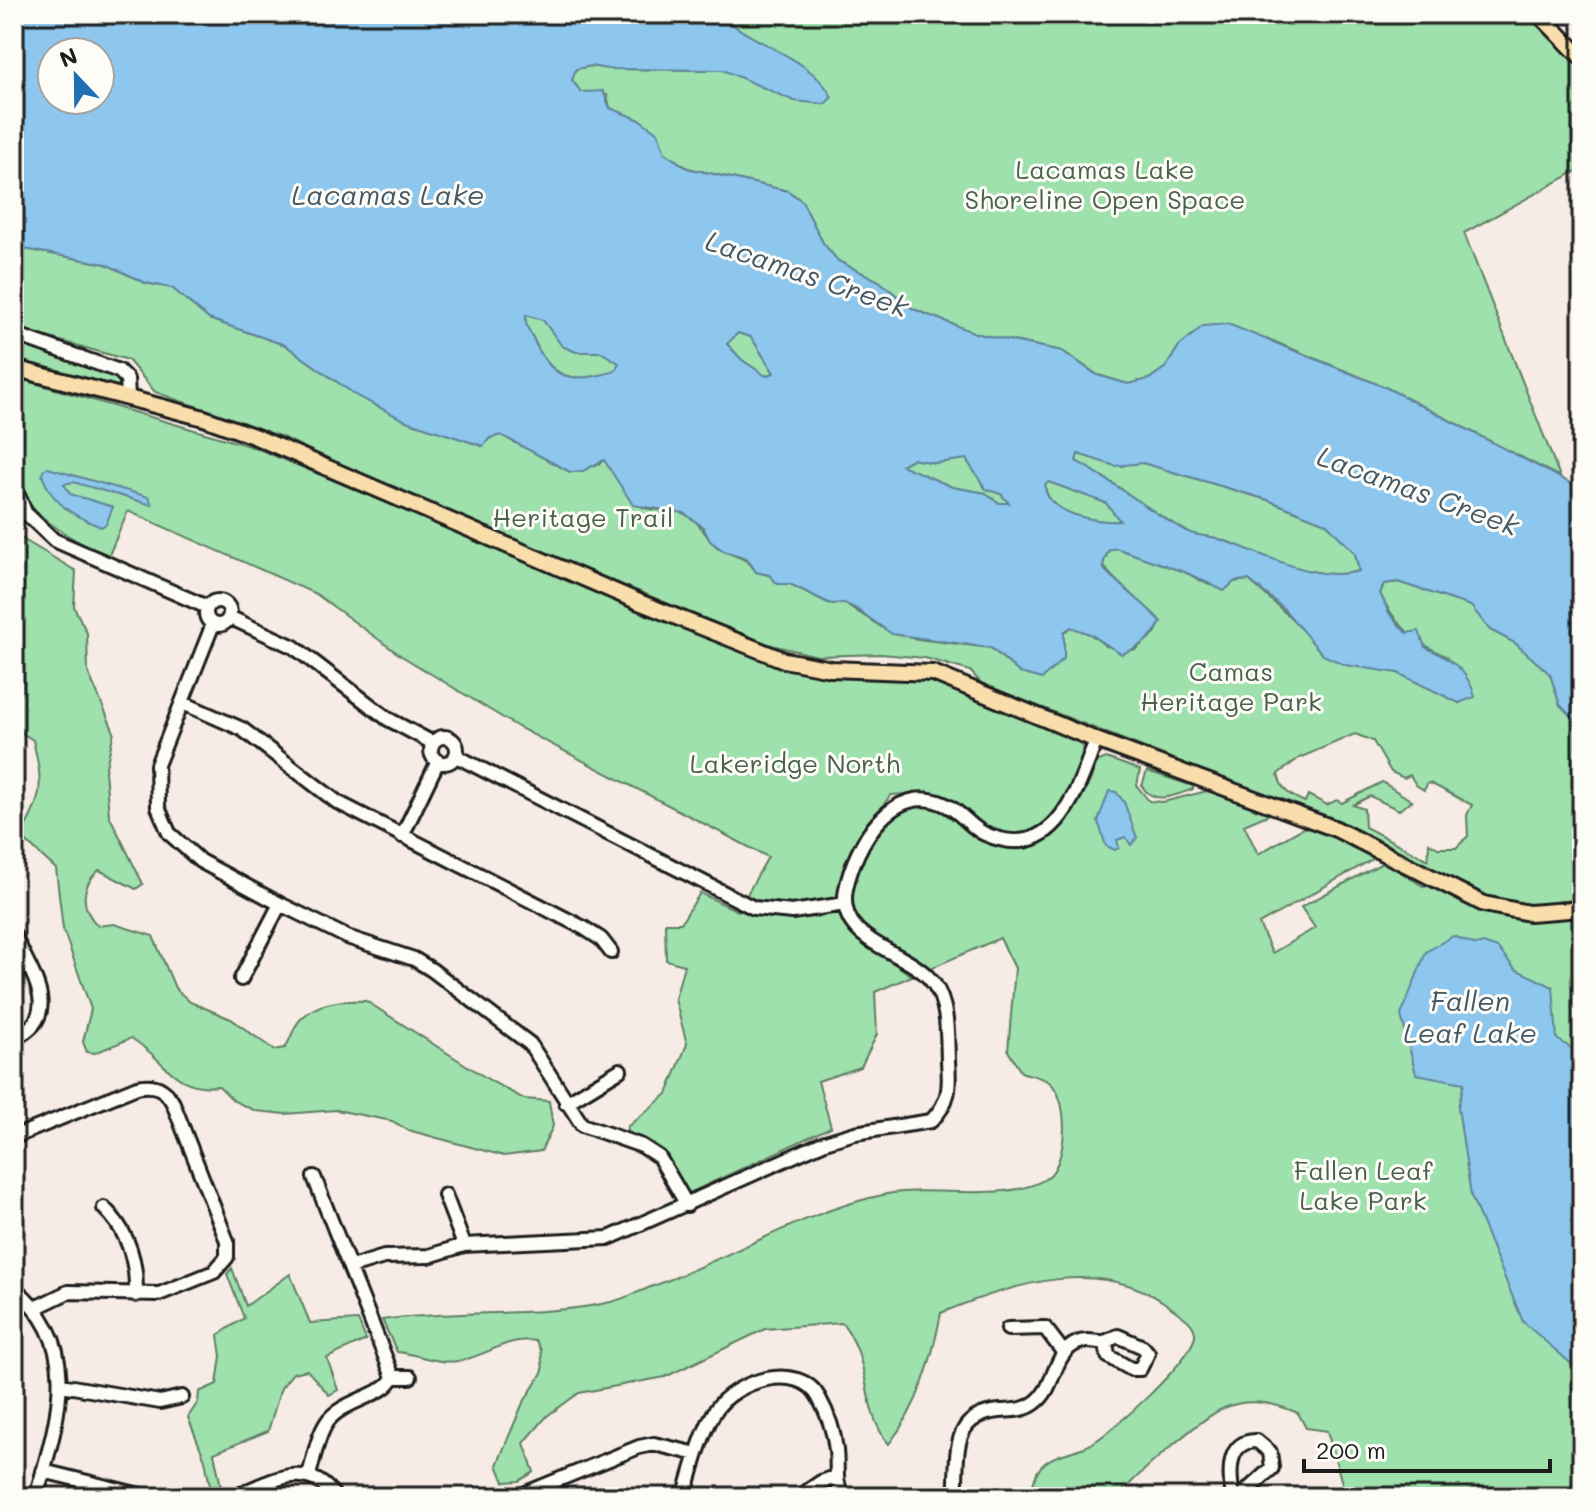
<svg xmlns="http://www.w3.org/2000/svg" width="1596" height="1511" font-family="Mali,sans-serif">
<style>
.green{fill:#9ee1ac;stroke:#5d7e64;stroke-width:2;fill-rule:evenodd}
.water{fill:#8ec7ed;stroke:#608399;stroke-width:2;fill-rule:evenodd}
.lines{fill:none;stroke-linecap:round;stroke-linejoin:round}
.minor-casing{stroke:#1c1c1c;stroke-width:18}
.major-casing{stroke:#1c1c1c;stroke-width:20}
.minor{stroke:#fdfcf7;stroke-width:12}
.major{stroke:#f9deab;stroke-width:14}
.labels{text-anchor:middle;stroke-width:6;stroke-linejoin:round;paint-order:stroke}
.park-label{font-size:26px;fill:#4a614e;stroke:#fdfcf7}
.water-label{font-size:28px;font-style:italic;fill:#445865;stroke:#fdfcf7}
</style>
<rect width="100%" height="100%" fill="#f7ebe5"/>
<filter id="ink" filterUnits="userSpaceOnUse"><feTurbulence type="fractalNoise" baseFrequency=".0125" numOctaves="2"/><feDisplacementMap in="SourceGraphic" scale="16" xChannelSelector="R" yChannelSelector="G"/><feConvolveMatrix kernelMatrix="1 2 1 2 8 2 1 2 1" color-interpolation-filters="sRGB"/></filter>
<g filter="url(#ink)">
<path class="green" d="M720,14H1525L1582,65V168L1464,233L1560,477L1387,388L1268,339L1179,346L1166,367L1149,379L1128,384L1098,375L1062,351L978,334L913,309L879,281L838,261L823,243L802,201L788,191L688,168L665,153L640,120L610,108L607,95L581,92L572,80L576,69L591,66L608,69L723,70L745,78L775,51L745,35Z
M14,247L106,264L145,283L172,288L209,319L285,345L357,396L406,420L482,446L490,438L501,435L570,472L599,464L604,459C619,475 621,496 643,507C653,512 669,508 680,512C697,518 701,529 711,541C725,559 742,550 756,572L769,575L778,584H790L830,604L844,603L883,628L917,639L991,648L1020,673L1064,658V632L1072,627L1090,634L1106,646L1135,650L1155,633L1161,622C1148,605 1107,578 1103,563L1109,550L1116,548L1187,573L1209,585L1249,580L1301,627L1378,668L1398,673L1459,703L1447,657C1415,642 1395,625 1380,594L1384,584L1398,582L1471,606L1490,630L1515,643L1550,674L1560,705L1582,727V838L1570,854C1571,872 1582,883 1582,899L1529,905L1486,896L1375,839L993,688L981,683L970,671L925,658L881,654L818,656L767,644L408,497L282,437L155,392L128,360L18,329L14,325L20,290L14,289ZM1355,734L1373,741L1391,772L1404,778L1410,775L1416,785L1424,790L1428,783L1432,784L1472,805L1467,815L1468,836L1456,848H1438L1429,843L1428,860L1365,827L1364,809L1353,805L1370,796L1399,810L1412,801L1382,782L1342,803L1337,800L1327,805L1308,795L1305,802C1290,796 1281,790 1278,774L1299,758Z
M525,315L543,320L562,346L576,352H601L619,363L615,372C572,383 551,381 533,338C528,329 525,326 525,315Z
M738,333L751,337L774,373L766,376L742,360L726,343Z
M14,335L121,376L118,387L111,388L14,364Z
M14,377L256,448L736,648L929,677L1083,744C1081,755 1081,769 1077,780C1063,818 1024,847 985,829C970,822 960,806 946,798C930,790 908,794 891,795L856,840L838,899C806,904 776,913 746,896L768,857L518,727L400,655L316,594L128,511L109,555C75,543 20,512 14,472C10,442 14,408 14,377Z
M1078,454L1123,466L1130,462L1143,463L1268,500L1326,523L1355,553L1359,571C1313,584 1259,551 1216,538C1206,536 1194,536 1186,531C1147,510 1114,481 1075,461Z
M912,459L936,463L966,459L986,489L1001,494L1010,504L999,503L986,493L952,487L900,465Z
M1049,482L1106,503L1121,522C1097,522 1045,515 1045,484Z
M14,534L76,571L74,607L87,633L88,672L114,732L105,771L109,815L143,884L136,889L99,870C80,887 80,908 98,926L114,924L153,936L175,988L190,1002L231,1019L274,1050L285,1048C291,1040 293,1027 300,1020C317,1001 343,1000 366,1001L491,1081L524,1099L549,1101L553,1126L541,1151L504,1156L408,1130L392,1121L336,1110L285,1114L256,1111L234,1101L219,1086C172,1091 166,1059 131,1038L95,1053L87,1052L83,1042L91,1009L63,929L56,869L20,836C44,797 43,784 33,740L14,728Z
M1106,758L1140,770L1137,786L1149,801L1163,802L1207,791L1267,810L1272,813L1244,825L1258,854L1310,824L1376,857L1259,924L1272,953L1315,928L1301,907L1384,862L1423,886L1429,885L1474,906L1582,914V1497H1346L1327,1431L1306,1428L1298,1413C1275,1403 1249,1397 1224,1408C1202,1417 1133,1478 1118,1497H1030C1032,1489 1034,1475 1040,1468C1052,1453 1073,1453 1089,1445C1112,1433 1191,1361 1195,1336C1196,1323 1182,1316 1173,1309C1104,1254 1014,1283 941,1313C932,1360 919,1406 889,1444C860,1411 873,1360 842,1323L765,1329L665,1377L579,1393L547,1416L524,1443L534,1472L519,1481L504,1482L497,1465L522,1405L543,1371L541,1350L536,1341C507,1336 486,1357 458,1361C437,1364 418,1354 397,1352L382,1320C455,1309 542,1318 611,1302C626,1298 642,1290 656,1285C733,1256 807,1210 887,1194C930,1185 1012,1204 1048,1177C1068,1161 1070,1098 1049,1082C1042,1077 1029,1075 1021,1072L1008,1051L1015,968L1000,938L931,968L867,935L859,927L850,900L857,864L881,821L916,802C925,804 939,804 946,809C958,817 965,831 978,838C1037,871 1082,812 1097,762Z
M1147,771L1193,786V789C1176,795 1153,806 1142,786Z
M700,893L738,911L742,904C777,917 803,918 839,909L856,937L912,976L875,992L877,1034L861,1067L818,1081L831,1127L687,1194L660,1151L626,1135L627,1127L667,1094L687,1044L675,999L684,965L666,960L665,923H681Z
M232,1268L246,1306L290,1274L310,1323L358,1320L366,1340L327,1358L338,1390L329,1395L307,1370L293,1373L281,1388L268,1431L214,1453L222,1491L212,1496L205,1460L188,1417L198,1402L199,1392L217,1384L221,1356L218,1335L244,1318L227,1274Z"/>
<path class="water" d="M14,14H720C753,46 809,55 832,97L825,104L794,101L723,70L607,69L591,66L576,69L572,80L581,92L603,91L610,108L640,120L658,133L665,153L687,168L788,191L802,201L823,243L838,261L879,281L913,309L978,334L1062,351L1097,375L1128,384L1149,379L1166,367L1179,346L1203,326L1228,324L1387,388L1582,489V727L1560,705L1550,674L1515,643L1490,630L1471,606L1398,582L1384,584L1380,593L1389,613L1406,633L1419,631L1425,647C1449,658 1468,669 1475,697L1459,703L1398,673L1345,665L1323,655L1283,608L1249,580L1235,581L1224,591L1187,573L1116,548L1109,550C1106,556 1102,562 1104,569C1107,575 1151,609 1161,622C1152,639 1139,648 1121,654L1090,634L1071,627L1064,632V658L1042,679L1020,673L991,648L892,634L855,608L844,603L831,604L790,584H778L769,575L756,572L747,558L724,551L710,541L703,527L684,513L633,505L604,460L583,471L570,472L501,435L490,438L483,446L406,421L357,396L285,345L209,319L172,288L146,283L106,264L14,247ZM52,52H100V100H52ZM526,315L543,320L562,346L576,352H601L619,363L615,371C572,384 551,381 533,338C528,328 525,326 526,315ZM738,333L751,337L774,373L766,376L742,360L727,344ZM1078,454L1115,466L1143,463L1268,500L1326,523L1355,553L1359,571C1314,584 1259,551 1216,538C1206,536 1194,536 1186,531C1148,511 1114,481 1076,461ZM912,459L936,463L966,459L986,489L1001,494L1009,503H999L986,493L952,487L901,465ZM1049,482L1106,503L1120,521C1097,523 1045,514 1045,485Z
M48,468L149,497L152,505L73,482L64,484L70,494L113,507L106,524L101,527C74,516 52,504 42,475L44,469Z
M1109,791L1116,792L1124,802L1137,838L1131,845L1126,837L1117,840L1119,848L1115,850L1106,846L1098,821Z
M1453,936L1476,945L1483,943L1498,948L1515,969L1553,987L1557,1039L1582,1055V1373L1523,1322L1471,1196L1458,1107L1464,1083L1416,1074L1401,1015L1426,952Z"/>
<g class="lines">
<g class="minor-casing">
<path id="minor" d="M14,334L119,371L127,379L128,397
M14,484L25,512
M14,502L54,540L207,607
M206 613a12 12 0 1 1 24 0a12 12 0 1 1-24 0Z
M229,617L294,647L388,719L433,743
M213,624L157,765L158,807L169,833L200,861L280,904L347,937L414,959L432,970L530,1044L582,1125L642,1146L659,1157L687,1205
M183,703L242,729L337,802L584,928L601,939L611,952
M431 750a13 13 0 1 1 26 0a13 13 0 1 1-26 0Z
M456,756L754,908L792,912L845,904
M402,836L438,761
M14,935C30,972 65,1015 14,1038
M241,979L280,904
M566,1103L620,1070
M14,1137L137,1087C154,1083 165,1088 173,1103L227,1241V1257L214,1272L159,1294L68,1292L35,1308
M314,1177L393,1377
M445,1195L464,1245
M104,1208C128,1231 137,1262 136,1295
M351,1267L384,1257L429,1256L464,1245L609,1238L825,1142L855,1133L931,1121C950,1102 950,1087 948,1061C947,1036 949,1006 934,984C910,949 835,945 846,889C855,844 893,780 946,805C961,812 970,827 985,834C1056,865 1078,788 1096,740
M14,1288C86,1346 56,1424 36,1497
M1008,1329L1045,1328L1064,1353
M61,1385L160,1402L182,1397
M43,1471L148,1497
M309,1475C314,1458 317,1437 327,1422C342,1400 386,1396 393,1377H410
M233,1497C268,1483 307,1457 335,1497
M516,1497L639,1447L654,1444L697,1454
M684,1497C693,1468 700,1437 715,1411C734,1381 799,1360 819,1398C828,1414 834,1432 836,1450C838,1467 834,1482 843,1497
M799,1497L821,1482L837,1476
M955,1497C959,1458 948,1415 1000,1411C1013,1410 1025,1411 1036,1402C1056,1387 1052,1354 1077,1343C1086,1339 1093,1342 1102,1342C1108,1342 1112,1338 1118,1336L1143,1347L1148,1353L1140,1369H1131L1108,1356L1106,1343
M1233,1497C1229,1475 1226,1440 1257,1441L1270,1452L1272,1468L1240,1497"/>
</g>
<g class="major-casing">
<path id="major" d="M1539,14L1582,58
M14,368L204,418L256,437L639,602L784,660L831,669L933,673L1096,740L1336,829L1484,904L1529,913L1582,909"/>
</g>
<use href="#minor" class="minor"/>
<use href="#major" class="major"/>
</g>
</g>
<g class="labels">
<g class="park-label">
<text x="1105" y="179">Lacamas Lake<tspan x="1105" dy="30">Shoreline Open Space</tspan></text>
<text x="583" y="527">Heritage Trail</text>
<text x="1231" y="681">Camas<tspan x="1231" dy="30">Heritage Park</tspan></text>
<text x="795" y="773">Lakeridge North</text>
<text x="1363" y="1180">Fallen Leaf<tspan x="1363" dy="30">Lake Park</tspan></text>
</g>
<g class="water-label">
<text x="388" y="205">Lacamas Lake</text>
<text transform="translate(807 274) rotate(19)" y="10">Lacamas Creek</text>
<text transform="translate(1418 491) rotate(20)" y="10">Lacamas Creek</text>
<text x="1470" y="1011">Fallen<tspan x="1470" dy="32">Leaf Lake</tspan></text>
</g>
</g>
<rect width="1596" height="1511" fill="none" stroke="#fdfcf7" stroke-width="48"/>
<rect x="24" y="24" width="1548" height="1463" fill="none" stroke="#1c1c1c" stroke-width="3" filter="url(#ink)"/>
<g transform="translate(76 76) rotate(338)"><circle r="38" fill="#fdfcf7" stroke="#a3a29f" stroke-width="2"/>
<path d="M0-6L14 30L0 20L-14 30Z" fill="#1f6fb2"/>
<text y="-12" font-size="22" font-weight="bold" text-anchor="middle" fill="#1c1c1c">N</text>
</g>
<path d="M1304 1459v12h246v-12" fill="none" stroke="#1c1c1c" stroke-width="4"/>
<text x="1316" y="1459" font-size="24" fill="#1c1c1c" stroke="#fdfcf7" stroke-width="6" paint-order="stroke">200 m</text>
</svg>
